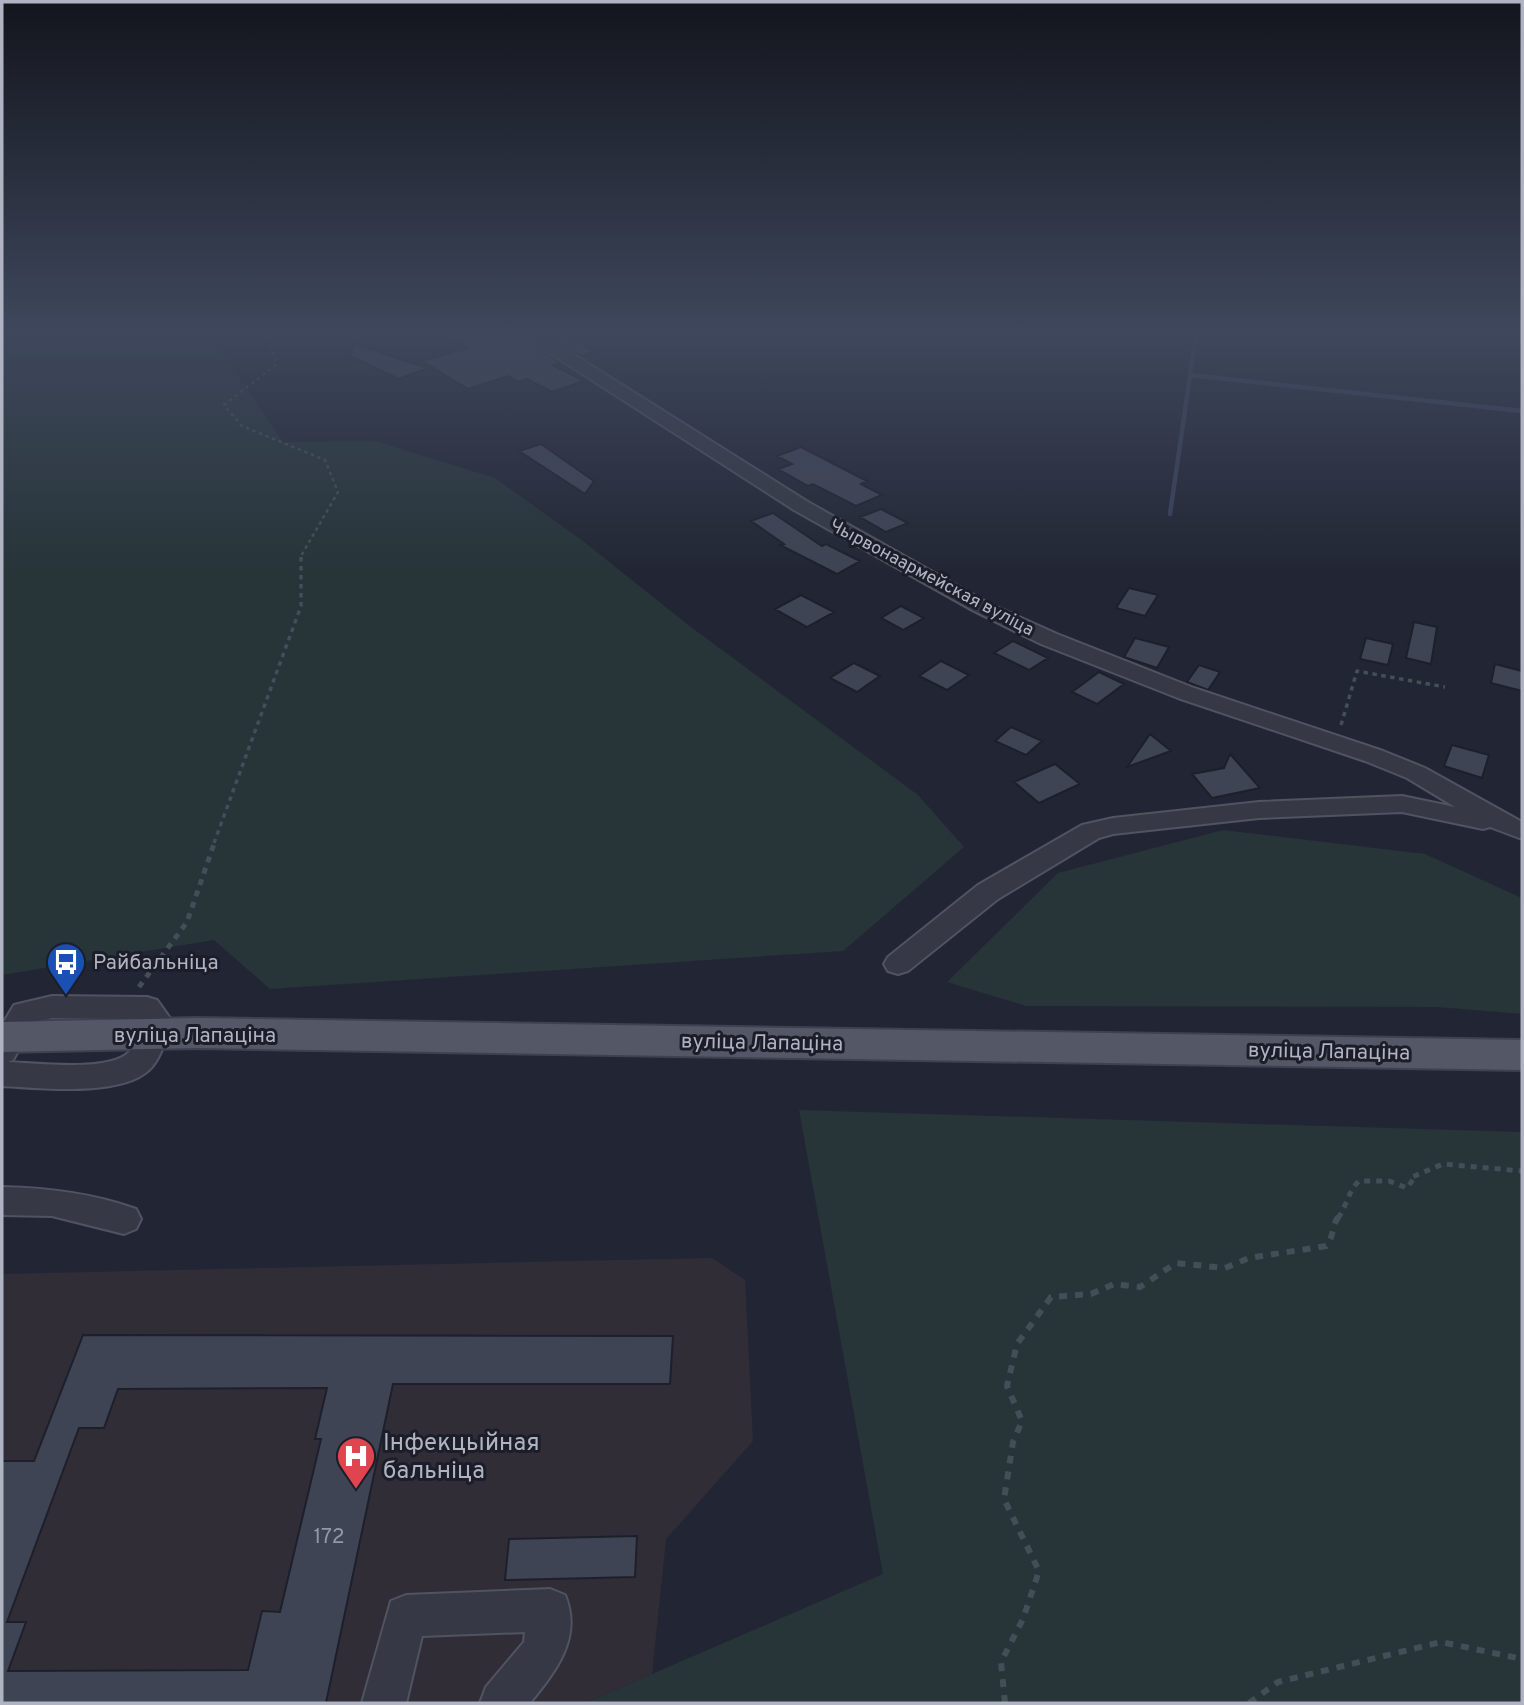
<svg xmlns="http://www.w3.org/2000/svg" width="1524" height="1705" font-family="Overpass,sans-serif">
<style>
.medical{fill:#302d37}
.green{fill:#273438}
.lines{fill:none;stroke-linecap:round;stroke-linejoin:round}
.stream{stroke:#3a405b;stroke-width:4.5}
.building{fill:#3f4454;stroke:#1d202b;stroke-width:2;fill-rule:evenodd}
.minor-casing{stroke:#505360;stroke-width:4}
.major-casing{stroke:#3f424e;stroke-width:4}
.path-far3{stroke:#444f55;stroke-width:2.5;stroke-dasharray:3.5 3.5;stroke-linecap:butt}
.path-far2{stroke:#444f55;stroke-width:3.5;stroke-dasharray:4.5 4.5;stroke-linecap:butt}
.path-far1{stroke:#444f55;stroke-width:5;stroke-dasharray:6 6;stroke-linecap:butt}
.path{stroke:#444f55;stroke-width:6;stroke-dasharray:8 8;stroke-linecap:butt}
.minor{fill:#363945;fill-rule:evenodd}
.major{fill:#545765;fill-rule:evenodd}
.labels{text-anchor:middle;stroke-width:6;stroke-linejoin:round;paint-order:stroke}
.far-street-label{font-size:18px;fill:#b0b3c1;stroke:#1b1e29}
.poi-label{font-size:21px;fill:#b0b3c1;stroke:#1b1e29;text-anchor:start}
.street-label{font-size:21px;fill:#b0b3c1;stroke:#1b1e29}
.near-number-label{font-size:21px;fill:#9497a6}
.near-poi-label{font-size:24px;fill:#b0b3c1;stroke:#1b1e29;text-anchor:start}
</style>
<rect width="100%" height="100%" fill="#222634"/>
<path class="medical" d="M712,1258L745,1280L753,1441L666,1539L652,1674L585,1703H2V1274Z"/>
<path class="green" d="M2,334H216L212,338L283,442L375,441L495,478L583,541L687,624L918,795L964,847L843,951L270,989L214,940L2,975Z
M1223,830L1425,854L1522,898V1014L1437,1007L1026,1006L947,982L1058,873Z
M799,1110L1522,1132V1703H585L883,1574Z"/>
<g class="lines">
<path class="stream" d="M1190,375L1522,411
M1170,514L1196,334"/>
</g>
<path class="building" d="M444,334H511L552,357L560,363L553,365L584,381L552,392L527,379L518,382L508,376L468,389L422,361L468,348Z
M566,334L594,352L581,356L549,338Z
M355,344L427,368L399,379L350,356Z
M541,444L594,481L585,494L519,451Z
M801,447L867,481L861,484L882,495L856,506L813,484L808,486L778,469L792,464L777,456Z
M881,509L908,523L886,532L860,517Z
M773,513L822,546L826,544L860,561L837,574L780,545L784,544L751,521Z
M1129,588L1158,595L1145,616L1116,608Z
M801,595L834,612L807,627L775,609Z
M901,606L924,618L903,630L881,618Z
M1414,622L1437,627L1431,664L1406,658Z
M1135,638L1169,647L1157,668L1124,657Z
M1366,638L1393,644L1388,665L1360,659Z
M1013,641L1048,658L1029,670L994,653Z
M941,661L969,675L947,690L919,676Z
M854,663L880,676L857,692L830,678Z
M1495,664L1522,671V691L1491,683Z
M1199,665L1220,672L1208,690L1187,682Z
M1099,672L1124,684L1097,704L1072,692Z
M1011,727L1042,741L1026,755L995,741Z
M1150,734L1171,751L1127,767Z
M1452,745L1489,755L1482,778L1444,766Z
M1230,754L1260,788L1212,798L1192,774L1224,768Z
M1055,764L1080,784L1039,803L1014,782Z
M83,1335L673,1336L670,1384H393L326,1703H2V1461H34ZM327,1388L315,1439H321L280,1612L262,1611L248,1670L8,1671L26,1622H7L79,1428H104L118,1389Z
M637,1536L635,1577L505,1580L509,1539Z"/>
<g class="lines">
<g class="minor-casing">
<path id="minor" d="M513,334H534L565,349L808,502L988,603L1057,634L1194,688L1383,751L1425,768L1522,822V839L1490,827L1483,829L1402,812L1259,818L1113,834L1099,838L998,899L908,971L898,974L888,971L884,964L888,957L978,885L1082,825L1091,823L1113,818L1259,802L1402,796L1455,807L1407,778L1365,761L1178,698L1041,644L974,611L794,510L553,355Z
M52,996L147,997L157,1000L172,1021C166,1036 162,1058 149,1070C120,1097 40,1088 2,1086V1025L14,1005ZM52,1018L139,1019L142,1022C138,1032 136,1046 128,1053C107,1072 36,1063 8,1062L13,1060L34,1022Z
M2,1187C48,1188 92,1193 136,1209L141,1219L136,1229L124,1234L52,1216L2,1215Z
M550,1589L565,1595C583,1638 555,1672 530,1703H480L486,1687L524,1642L525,1632L422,1636L406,1703H362L391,1601L406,1595Z"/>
</g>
<g class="major-casing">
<path id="major" d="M197,1018L1522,1040V1070L197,1048L2,1052V1022Z"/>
</g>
<path class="path-far3" d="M263,334L269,339L277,364L224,405L242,426L325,460L338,492L301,556"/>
<path class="path-far2" d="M1341,725L1357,671L1445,687
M214,843L301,606V554"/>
<path class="path-far1" d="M139,987L187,922L215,841
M1338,1218C1347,1206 1348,1191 1359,1181H1389L1407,1188L1414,1178L1412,1177L1443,1164L1522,1171"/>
<path class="path" d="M1005,1703L1001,1662L1023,1619L1039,1571L1004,1499L1013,1442L1022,1421L1007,1386L1017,1344L1051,1297L1091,1294L1114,1284L1140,1287L1176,1263L1225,1268L1249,1258L1326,1246C1335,1235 1331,1226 1339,1216
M1249,1703L1278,1682L1441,1642L1522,1659"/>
<use href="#minor" class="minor"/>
<use href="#major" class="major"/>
</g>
<linearGradient id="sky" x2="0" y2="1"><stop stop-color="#13151d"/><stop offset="0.58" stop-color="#3e475c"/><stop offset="1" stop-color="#3e475c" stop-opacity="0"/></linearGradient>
<rect width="1524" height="573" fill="url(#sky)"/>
<defs>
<g id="bus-pin" transform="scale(2.0125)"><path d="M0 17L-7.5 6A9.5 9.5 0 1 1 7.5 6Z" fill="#1a4fb4" stroke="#1b1e29"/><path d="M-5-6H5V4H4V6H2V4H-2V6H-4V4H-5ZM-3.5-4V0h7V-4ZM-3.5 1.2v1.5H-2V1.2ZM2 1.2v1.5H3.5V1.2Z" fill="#fff"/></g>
<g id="hospital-pin" transform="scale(2.0125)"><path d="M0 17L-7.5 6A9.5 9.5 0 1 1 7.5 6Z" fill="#e0444e" stroke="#1b1e29"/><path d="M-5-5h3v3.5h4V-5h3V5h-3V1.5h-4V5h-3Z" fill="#fff"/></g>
</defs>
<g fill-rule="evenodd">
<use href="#bus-pin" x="66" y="962"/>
<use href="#hospital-pin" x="356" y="1456"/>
</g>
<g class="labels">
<g class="far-street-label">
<text transform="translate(932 577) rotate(28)" y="6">Чырвонаармейская вуліца</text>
</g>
<g class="poi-label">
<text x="93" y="969">Райбальніца</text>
</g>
<g class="street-label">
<text x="195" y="1042">вуліца Лапаціна</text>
<text transform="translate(762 1042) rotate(1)" y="7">вуліца Лапаціна</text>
<text transform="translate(1329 1051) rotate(1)" y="7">вуліца Лапаціна</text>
</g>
<g class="near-number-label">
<text x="329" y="1543">172</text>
</g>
<g class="near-poi-label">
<text x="383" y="1450">Інфекцыйная<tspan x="383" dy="28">бальніца</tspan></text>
</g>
</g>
<rect width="1524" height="1705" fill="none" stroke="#b0b3c1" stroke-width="7"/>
</svg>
